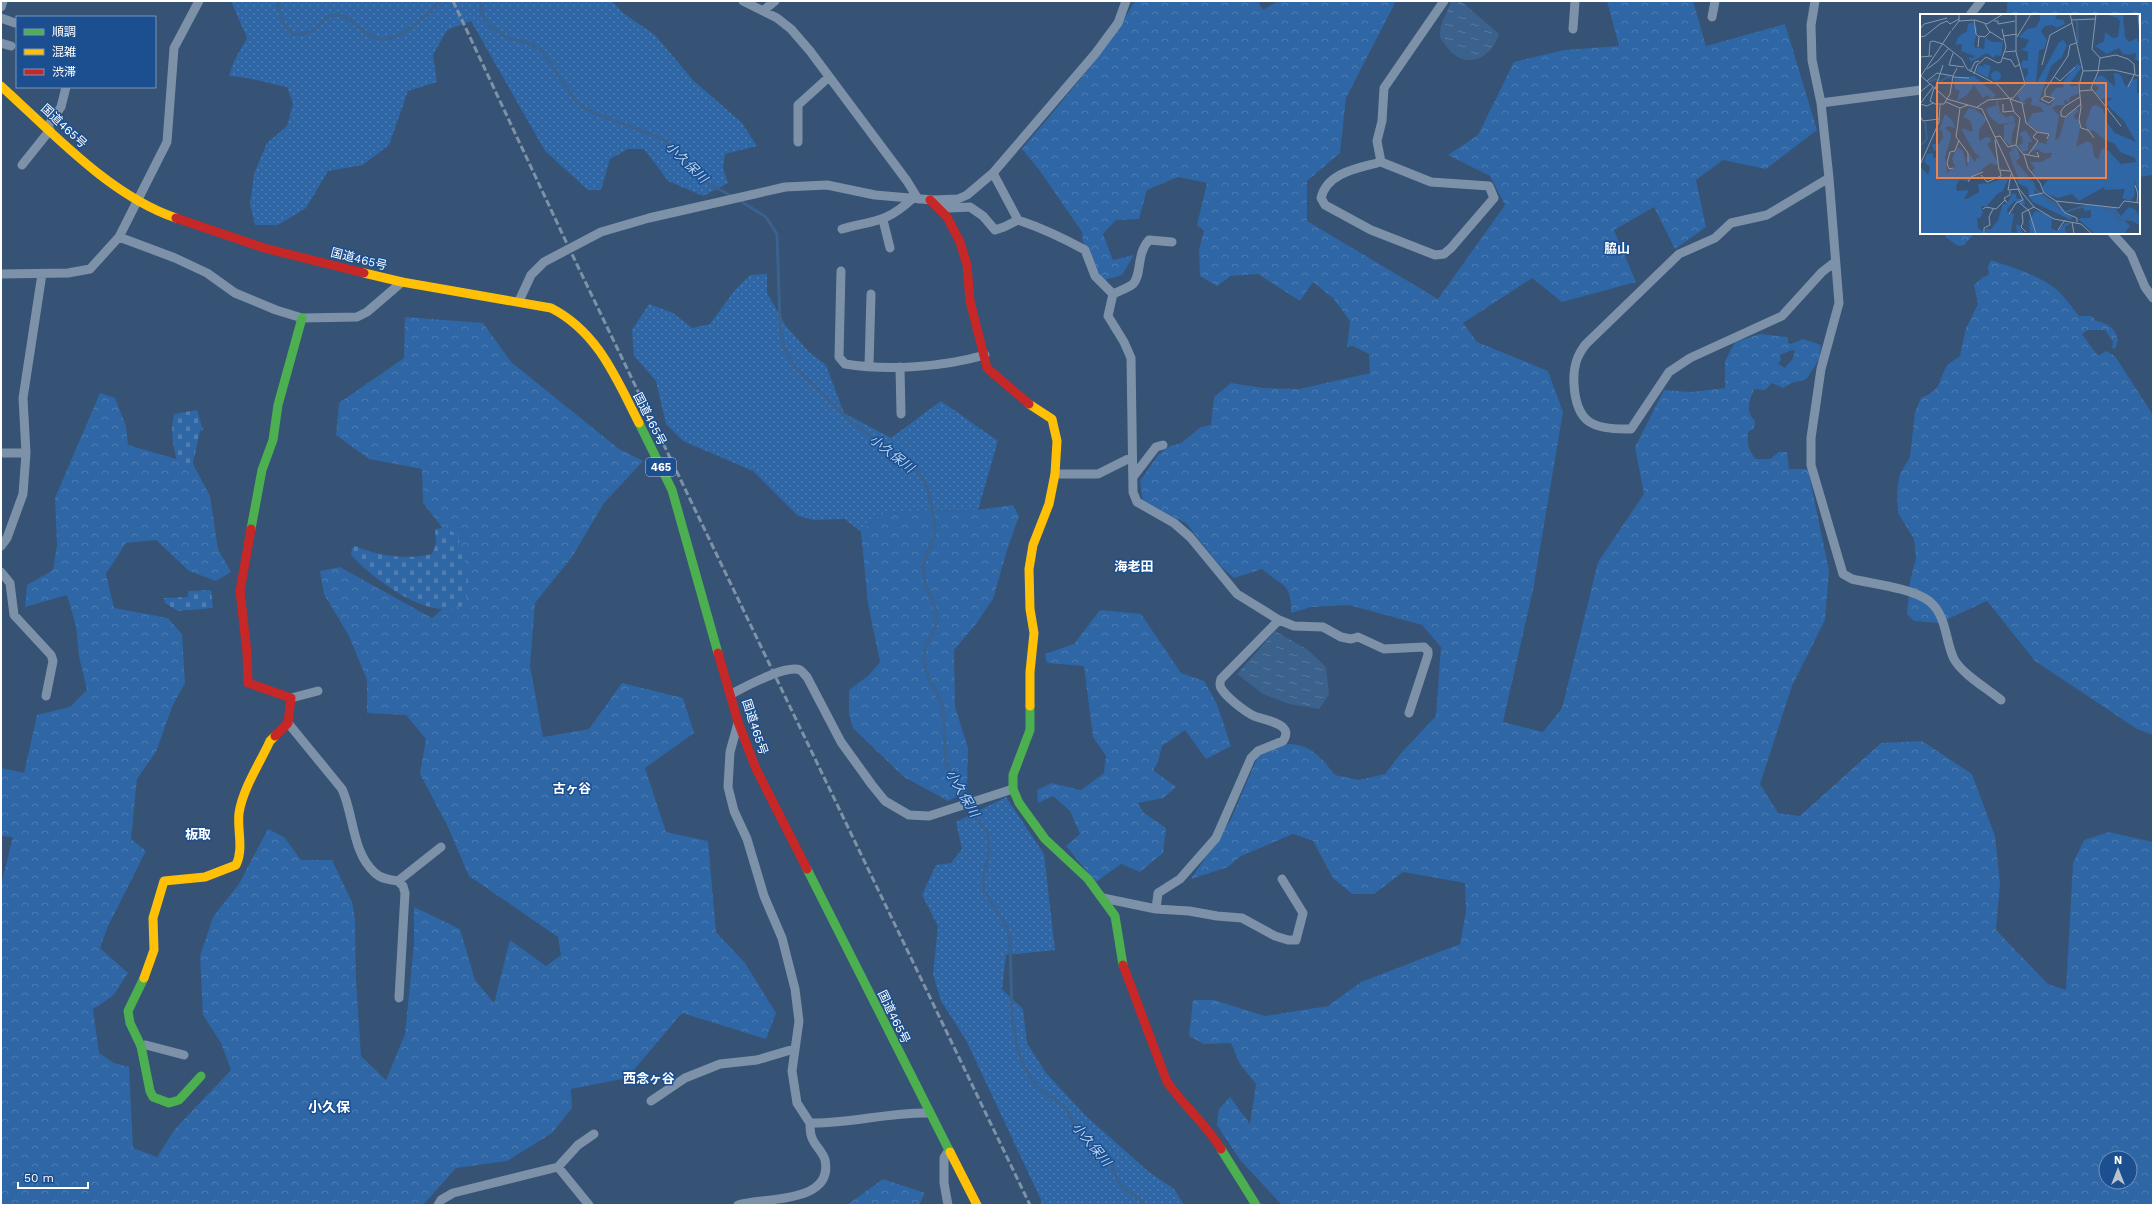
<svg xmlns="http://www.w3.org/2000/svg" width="2154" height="1206" font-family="'Work Sans','Noto Sans JP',sans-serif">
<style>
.grass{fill:url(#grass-dots)}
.forest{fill:url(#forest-crowns);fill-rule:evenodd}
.cemetery{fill:url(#cemetery-stones)}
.water{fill:url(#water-ripples)}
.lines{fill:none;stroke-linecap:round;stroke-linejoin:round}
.stream{stroke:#3b618d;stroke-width:3}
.street{stroke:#7d92a8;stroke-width:9}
.fast{stroke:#4caf50;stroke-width:9}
.slow{stroke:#ffc107;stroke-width:9}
.jam{stroke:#c62828;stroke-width:9}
.rail{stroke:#7e92a7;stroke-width:3;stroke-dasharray:7 3;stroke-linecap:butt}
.labels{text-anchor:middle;stroke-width:3;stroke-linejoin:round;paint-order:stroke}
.shield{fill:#1b4f8f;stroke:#bbcadd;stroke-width:1}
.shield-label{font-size:11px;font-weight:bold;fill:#fff}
.street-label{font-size:12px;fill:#fff;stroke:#1b4f8f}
.water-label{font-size:13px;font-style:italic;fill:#b5d3f5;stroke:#1b4f8f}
.neighbourhood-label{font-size:13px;font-weight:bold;fill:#fff;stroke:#1b4f8f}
.quarter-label{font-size:14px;font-weight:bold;fill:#fff;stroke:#1b4f8f}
.inset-river{fill:none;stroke:#3b618d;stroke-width:2}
.inset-road{fill:none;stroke:#8697ac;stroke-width:1}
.view{fill:#ee8249;fill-opacity:0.15;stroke:#ee8249;stroke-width:2}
.inset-edge{fill:none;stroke:#fff;stroke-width:2}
</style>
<defs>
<pattern id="grass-dots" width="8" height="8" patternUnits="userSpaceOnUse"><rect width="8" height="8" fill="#2f66a5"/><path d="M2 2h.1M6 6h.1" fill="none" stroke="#4e7db2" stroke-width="1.8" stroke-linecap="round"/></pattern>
<pattern id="forest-crowns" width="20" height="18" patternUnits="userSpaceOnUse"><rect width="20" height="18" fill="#2f66a5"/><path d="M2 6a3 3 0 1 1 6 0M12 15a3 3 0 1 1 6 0" fill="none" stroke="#4e7db2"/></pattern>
<pattern id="cemetery-stones" width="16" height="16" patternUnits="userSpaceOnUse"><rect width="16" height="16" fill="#2f66a5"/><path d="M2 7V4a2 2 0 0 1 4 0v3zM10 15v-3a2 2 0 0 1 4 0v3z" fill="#4e7db2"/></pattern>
<pattern id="water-ripples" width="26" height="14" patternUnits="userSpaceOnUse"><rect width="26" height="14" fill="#3b618d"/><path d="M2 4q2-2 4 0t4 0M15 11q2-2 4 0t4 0" fill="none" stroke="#58799e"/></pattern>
</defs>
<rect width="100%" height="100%" fill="#365274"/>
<path class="grass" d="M231,1H612L623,13L655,35L693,80L742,123L757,146L725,154L723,168L728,183L703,196L668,181L644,149H628L610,159L601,190H588L545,151L471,21L447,30L433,55L437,82L408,91L389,145L363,165L328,171L306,208L278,225H255L250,204L254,174L267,143L287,126L293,104L287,87C267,83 249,77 229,76L234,61L247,38Z
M767,274V293L786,326L809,352L826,365L844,413L891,438L941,401L998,441L978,510L906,511L880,515L861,532L845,519L814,520L798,516L753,471L683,441L666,424L656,381L634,356L632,330L649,304L673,313L692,328L710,324L735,290L750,275Z
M1006,797L1044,854L1055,950L1006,955L1002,989L1023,1009L1027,1043L1046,1073L1087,1117L1149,1172L1174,1189L1184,1205H1039L1042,1202L966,1040L941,1001L933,974L938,926L922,895L936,865L951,863L962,849L956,822Z"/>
<path class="forest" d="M1135,1H1258L1263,10L1278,1H1396L1346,98L1340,153L1307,181V221L1438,299L1505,205L1490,176L1448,155L1478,135L1514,62L1564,50L1619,46L1607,1H1693L1706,46L1785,24L1817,130L1766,169L1723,160L1696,180L1706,227L1675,249L1654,207L1614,230L1636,282L1562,302L1532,278L1463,323L1477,342L1548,371L1563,412L1533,590L1503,722L1543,732L1562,708L1598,562L1644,494L1635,447L1664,390L1691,392L1725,388V361L1735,342L1760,334L1788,337V343L1791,344L1803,339L1821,345L1820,358L1807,378L1802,381L1794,382L1783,388L1772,383L1765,390L1754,389C1749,402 1745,411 1755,421L1754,428L1748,432C1747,443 1748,450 1756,459H1770L1779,452H1787L1789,469H1808L1829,571L1825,620L1792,686L1760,784L1778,813L1800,816L1881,743L1922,741L1972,774L1995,836L2000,884L1996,930L2048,984L2066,990L2073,863L2084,840L2109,832L2153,842V1205H1282L1240,1160L1217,1125L1219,1109L1230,1097L1250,1124L1256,1084L1240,1064L1231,1043L1204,1044L1189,1036L1193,1000H1214L1265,1016L1328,1006L1361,982L1460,944L1466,911L1465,883L1403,872L1374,894H1352L1333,878L1313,841L1293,834L1241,856L1228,867L1191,879L1231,819L1258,756C1267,753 1281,744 1290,744C1311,744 1324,761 1335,775L1359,780L1385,774L1402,752L1436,716L1441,647L1422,625L1349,605L1311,607L1291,613C1292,582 1282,587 1262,569L1234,578L1220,566L1186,523L1143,502L1140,481L1158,455L1168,447L1181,443L1201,427L1211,425L1214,397L1231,383L1263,388L1299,389L1370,373L1369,354L1353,346L1347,347L1350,321L1333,298L1313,282L1300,301L1258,274L1231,276L1217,286L1200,276L1199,250L1204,231L1197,225L1207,183L1178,177L1147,190L1139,219L1116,220L1103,234L1113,260L1134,255L1122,275L1104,280C1094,266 1082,250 1082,232L1040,171L1022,149C1062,101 1104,55 1135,1ZM1792,350L1795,351L1792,360L1785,368L1778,364L1781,360L1780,355ZM2106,1158H2130V1182H2106Z
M2008,1H2153V175L2139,177V15H2006Z
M1944,233H1975L1964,245L1958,246L1947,238Z
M1991,260C2013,268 2044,276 2061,294C2068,301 2073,309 2079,316H2091L2094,318V320C2108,325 2113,324 2118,340L2115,349L2112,348L2113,342L2105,330H2088L2082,334L2098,356L2106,351L2115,356L2153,415V735L2137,729L2035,661L1987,601L1939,623L1914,621L1907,614L1910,581L1916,558L1914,539L1898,513L1897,490L1900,474L1910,457L1915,412L1921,398C1944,388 1936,383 1947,366C1950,362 1956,359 1960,356L1966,328L1978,304L1974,285L1983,277L1989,275L1988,267Z
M405,317L483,323L511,362L619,449L643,461L604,503L572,557L535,603L530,666L543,737L589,729L622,683L683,698L694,733L645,768L666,832L708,841L716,932L745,963L776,1013L766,1039L682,1013L627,1078L571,1089L572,1108L552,1133L507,1161L456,1168L423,1205H1V884L13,837L1,836V768L24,773L37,715L70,707L87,690L79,656L76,626L67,595L25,607L27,585L53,570L57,545L55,498L100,393L115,398L126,426L128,445L193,464L210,496L218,549L231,572L216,581L189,571L156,540L126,543L106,574L114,608L168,618L182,634L185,683L172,707L156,752L137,779L131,839L146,851L108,926L100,948L128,973L113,996L93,1009L99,1053L114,1063L129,1067L133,1148L157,1157L175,1129L231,1070L221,1043L203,1015L200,956L213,917L239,884L268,829L284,837L301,860H332L352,902L355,919L356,981L361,1056L386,1080L405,1034L414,944V907L460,929L475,980L494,1003L510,940L546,966L561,955L558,937L469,876L447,825L420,774L426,739L406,715L367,713V680L349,636L324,594L320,571L340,567L432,618L458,596V548L423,503L422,469L369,459L336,435L339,403L404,358Z
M1013,505L1019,516L1007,550L993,599L976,624L954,650L955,707L968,748L967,791L948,801L904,777L853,728L849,715V690L869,675L880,662L868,604L861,532L880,515L906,511L978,510Z
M1100,610L1141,614L1181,673L1204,681L1217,704L1231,746L1206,759L1185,730L1162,746L1158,762L1153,770L1176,787L1163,798L1138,803L1144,813L1166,828L1163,853L1140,872L1121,864L1096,882L1066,846L1080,834L1070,811L1053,796L1038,803L1037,790L1052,783L1081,790L1104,773L1106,756L1093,737L1084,666L1047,663L1045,654L1074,644Z
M883,1179L925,1193L919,1205H847Z"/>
<path class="cemetery" d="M197,410L203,430L200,431L192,467L178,464C173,446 170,432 174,414Z
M444,528L457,534C463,556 475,584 463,606C457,607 451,609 445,609C415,610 370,576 351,555L352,548L355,546C379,556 407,560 432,554L436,544L435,529Z
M211,590L213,608L178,611L165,603L164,598L188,597V591Z"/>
<path class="water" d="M1451,1H1461L1499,34C1491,60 1464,71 1446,46C1444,43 1440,39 1440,36C1439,23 1448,13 1451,1Z
M1275,631L1308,650L1326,667L1329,695L1319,709L1289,704L1263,694L1237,674Z"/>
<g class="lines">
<path class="stream" d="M277,1L283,23L292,34C319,38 317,17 335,15C344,14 349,20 356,25C362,30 371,38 380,39C402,41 426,15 441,1
M480,1L482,15L489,25L507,38L529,43L541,50L576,101L587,110L660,138L673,146L707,183L732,196
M739,200L766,217L777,234L780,323L784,348L794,366L854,424L917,470L928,489L935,525L934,537L923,565L925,583L935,608L937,619L935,628L925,648L923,661L929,679L943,707L946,763L964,800L988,834L989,854L983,878L984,891L1007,927L1010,940L1012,1016L1017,1047L1024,1067L1037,1087L1066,1108L1076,1128L1109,1160L1120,1185L1146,1205"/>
<path class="street" d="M743,1L777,18L791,29L810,51L907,181L918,199
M1815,1L1811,25L1812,60L1821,103L1829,178L1839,303L1821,369L1811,438V465L1843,574L1852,579C1874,584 1911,588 1929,601C1947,615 1945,641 1954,659C1962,674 1988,689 2001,700
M1,7L3,1
M764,10L775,1
M1970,15L1981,1
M1712,17L1715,1
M1,18L15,23
M1573,29L1575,1
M1,43L11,46
M1821,103L1921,90
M47,127L61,107L66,87
M798,142V105L829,77
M1381,162L1431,182L1489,186L1494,198L1451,248L1444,254L1435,255L1371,230L1325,205L1321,198C1327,172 1359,168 1381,162Z
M1381,162L1377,141L1382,121L1384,88L1444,1
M22,165L50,130
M993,173L1018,220
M1829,178L1767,215L1731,223L1715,238L1679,254L1586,344C1576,356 1573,368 1574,384C1576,424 1594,430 1631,429L1669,372L1690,358L1782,316L1822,272L1835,262
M933,200L950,208L970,207L983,216L995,230L1004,227L1018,220C1042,228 1063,238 1085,250L1095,276L1113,294L1108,316L1124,342L1131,358L1133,492L1137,502L1174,523L1190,537L1237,594L1279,620L1294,626L1323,627L1341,637L1351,639L1358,637L1384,649L1424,647L1428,651V655L1409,713
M883,220L890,248
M842,229C875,220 886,223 912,199
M2112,233L2131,254L2145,287L2153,298
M119,237L175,258L207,273L235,293L276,310L302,318L357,317L367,312L402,282
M841,271L839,357L845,364C888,371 943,367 985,355
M1,274L68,273L90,269L119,237L167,142L174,48L199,1
M1113,294C1119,291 1128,288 1133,284C1142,275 1136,254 1149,240L1172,242
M519,301L531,275L544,262L601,232L649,218L785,187L827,185L875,195L933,200L958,199L967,195L993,173L1095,54L1118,23L1126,1
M869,366L871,294
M900,367L901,414
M1,453H26
M1055,474H1098L1132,457
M1133,477L1156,447L1163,445
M1,546L7,538L23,494L26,453L23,398L42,274
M1,572L10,583L14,615L51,655L53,661L46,696
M731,694C745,687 786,664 800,670C802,671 805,675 807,677L841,742L872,785L885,801L909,815L929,816L1013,789
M291,698L318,691
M288,723L342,789C354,815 352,853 375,873C381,879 390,880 398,881L403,886L405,893L399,998
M738,723L730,752L728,787L734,811L747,839L764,896L782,938L795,989L799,1021L792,1071L797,1103L810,1123C850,1124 888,1112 929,1113
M398,881L441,847
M1103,898L1156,909L1158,893L1180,879L1216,838L1251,758L1258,751L1283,741C1285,738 1287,734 1285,730C1281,722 1262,719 1254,716C1244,711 1226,697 1221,688C1219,685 1220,682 1221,679L1279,620
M1156,909L1189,911L1217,916L1242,918L1275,936L1288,940H1296L1303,913L1282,879
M141,1046L146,1045L184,1055
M651,1101L685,1078L720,1064L757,1060L794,1049
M558,1167L589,1205
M438,1205L441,1200L453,1193L558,1167L578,1145L594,1134
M738,1205C765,1197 834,1204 825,1160C823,1152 815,1146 812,1138C810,1134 810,1128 810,1123
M948,1205L944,1183V1158L949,1150"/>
<path class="fast" d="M639,423L672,490L718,653
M251,529L262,470L273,440L278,405L302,318
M1030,706V730L1013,775V789L1019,803L1045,839L1088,879L1115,916L1123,965
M807,869L950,1152
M144,978L128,1011L130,1023L141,1046L150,1091L153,1097L169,1103L179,1100L201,1076
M1221,1149L1256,1205"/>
<path class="slow" d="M1,86C52,132 110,196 176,218
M364,273L402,282L551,308C598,332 616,378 639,423
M1029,404L1052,419L1057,441L1055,474L1049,504L1033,545L1029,569L1030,609L1034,633L1030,672V706
M144,978L154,950L153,918L164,881L205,877L236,865C244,849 237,830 239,813C243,788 260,763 270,741L275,736
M950,1152L977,1205"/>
<path class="jam" d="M930,200L947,217L960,242L967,265L970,301L987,368L1029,404
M176,218L264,248L364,273
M251,529L240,591L247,653L248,683L291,698L288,723L275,736
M718,653L738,722L756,769L807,869
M1123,965L1167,1082C1184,1106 1206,1124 1221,1149"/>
<path class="rail" d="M453,1L569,248L1030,1205"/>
</g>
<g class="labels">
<rect class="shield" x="646" y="458" width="30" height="18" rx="3"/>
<g class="shield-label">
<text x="661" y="471">465</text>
</g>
<g class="street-label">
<text transform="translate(64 126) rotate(43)" y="4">国道465号</text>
<text transform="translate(359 259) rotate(14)" y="4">国道465号</text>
<text transform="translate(650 419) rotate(63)" y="4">国道465号</text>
<text transform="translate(755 727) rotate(72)" y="4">国道465号</text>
<text transform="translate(894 1017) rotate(64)" y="4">国道465号</text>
</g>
<g class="water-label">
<text transform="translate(687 162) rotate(44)" y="5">小久保川</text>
<text transform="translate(892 453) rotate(38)" y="5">小久保川</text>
<text transform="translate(963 793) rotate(60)" y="5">小久保川</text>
<text transform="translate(1092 1144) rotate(50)" y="5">小久保川</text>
</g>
<g class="neighbourhood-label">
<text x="1617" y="253">脇山</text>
<text x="1134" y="571">海老田</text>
<text x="572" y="793">古ヶ谷</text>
<text x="198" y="839">板取</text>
<text x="649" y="1083">西念ヶ谷</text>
</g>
<g class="quarter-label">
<text x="329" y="1112">小久保</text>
</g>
</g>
<g transform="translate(1920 14)">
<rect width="220" height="220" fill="#365274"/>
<path d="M54,62L76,81L72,85L67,81L63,84L54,71L47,81L37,87L40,77L35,75L34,65ZM77,91L83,102L87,103L91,101L95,104L94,109L79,110L69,102L66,95ZM96,132L100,144L95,147L114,168L115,180L119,179L135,188L152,203L151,206L113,188L109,183L108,174L97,169L98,163L89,139Z" fill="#2f66a5"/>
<path d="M120,0H138L135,5L144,6L145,10L137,14L132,11L125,12L121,17L127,26L124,35L119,36L116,70L139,28L143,26L147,31L142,43L131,52L119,87L130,92L135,85L130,81L136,74L144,73L143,68L157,50L162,53L150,69L151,73L157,71L159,79L150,83L148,89L147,86L144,87L145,91H137L132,94L139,102L135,126L139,125L145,104L155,95L159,96L154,101L155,105L159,106L160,114L156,133L168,127L172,130L174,142L178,146L182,134L189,137L201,150L216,148L215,144L200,138L195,130L185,126L173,116L167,118L166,108L172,92L176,91L183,95L187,109L195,119L216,128L204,107L185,89L193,84L181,85L175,78L179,74L174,70L177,63L182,61L195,73L194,59L200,60L206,73L211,66L217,65V80L220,77V183L214,166L215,181L210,187L202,184L205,175L185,176L184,173L159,187L152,180L138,184L124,179L123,172L128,166H119L112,157L115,154L110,148H121L131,143L132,139H123L118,135L110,138L118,128L126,130L130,120L118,117L107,109L113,99L124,98L121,93L111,91L112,84L109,83L103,88L106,89L103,91L97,81L106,69L105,63L108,61V54L103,55L101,51L103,46L108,47V38L100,35L105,34L109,26L99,23L107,15L116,13L120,6ZM185,0H203L205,23L209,28L217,24L219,29L220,48L215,45L216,39L209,41L203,40L199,34L187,40L175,32L184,27L185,18L193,24L198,23L200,8L198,4ZM52,8L57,15L54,33L64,35L65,24L73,28H83L81,42L76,41L73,44L67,39L51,48L48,43L53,44L55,42L41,37L42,31L38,30L37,33L36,29L38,23L47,17L48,10ZM49,94L55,95L67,105L59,116V127L66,123L70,124L71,127L67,130L78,149L77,151L70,149L48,167L39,166L36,173L37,177L49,176L44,185H47L59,178L58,170L71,169L86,162L89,163L83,177L77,180L67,192H61L63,199L60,204H57L58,214L65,219L66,215H71L78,206L83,190H87L92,180L95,179L97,185H104L105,191L94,187L88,194L87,198L94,200L91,218L97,219L96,210L100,212L103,220H0V152L8,161L10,153L4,148L7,140L13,139V144L17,143L18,135L14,137L12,130H19L23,123L22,116L19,117L25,100L32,106L35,114L29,112L25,114L31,119V123L25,143L27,159L35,153L32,144L38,134L43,137L47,154L49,140L55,148L57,143L61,144L54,138L42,116L43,114L51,118L53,116L50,106L43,103ZM96,109L92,120L91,132L84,126V111ZM103,117H106L113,128H108V136L103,138L98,131L103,130L102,122L99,121ZM165,190L195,194L201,202L209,193L214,195L220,201V212L213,207H205L210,212L204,220H175L159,206L160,204H171V196L165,197L162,193ZM115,197L127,200L132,205L131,214L137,217L146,209H151L145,213L146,220H110L109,207Z" fill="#2f66a5"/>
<path d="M64,50L71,52L68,64L56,58L59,51L66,54L63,52ZM71 62a5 5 0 1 1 10 0a5 5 0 1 1-10 0Z" fill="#2f66a5"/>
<path class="inset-river" d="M157,7L158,29M34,66L37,65L40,72L54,69L73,84M9,68L15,65L22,67L28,62L31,65M77,87L79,98L90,108L89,121L97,153L114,170L115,175L140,195M0,132L7,125L5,108M181,193L194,198L198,206H208L215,200L220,202M146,198L166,191"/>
<path class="inset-road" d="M150,0L163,57L159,71L161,93L159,106L161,114L168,116L174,124M176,0L172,35L180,44M218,0L220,20M54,6L56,20L59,23L58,33M151,6L176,5M39,7L55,6L67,10L83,0M74,7H78V10L95,7M65,10L69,17L83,26M0,15L4,10L27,4M32,16L39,7V0M31,17L1,62L27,85L62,95L99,175L114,193L134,205L161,210L172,220M59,22L65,23L70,18M83,22L97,20M0,23L5,22L20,10L27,7L30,10L39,5M97,23L111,0M84,38L96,37M33,39L29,51L44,53M9,42L10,28L13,27L23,30L42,45L47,55L78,71L89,84M0,43L12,42M83,44L91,46L95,53L100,50M180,44L178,58L171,74L201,112M180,44L196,41L208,45L214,50L215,61M122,51L130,21L152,9M7,55L18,47L29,34M163,57L194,56L220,62M50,58L55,48L59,47M54,60L57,51L66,43L78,49L81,48L86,33L82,15M33,63L49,64M135,63L140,67L155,53M7,67L17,59L33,62L37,54M208,73L214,61M14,74L10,87L15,90H24L30,80L33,62M15,75L23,51M160,77L172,76M0,78L10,70M125,82V76L148,42L150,31L156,29M125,82L134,84V85L129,89L121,85ZM160,83L145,92L141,97V102L145,103L161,90M90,85L94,98L100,104L96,131L104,141L108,154L120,169L124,179L136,187L145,199L157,204V208M90,85L102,89L106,109L117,118L129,120L127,125M26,88L40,94L48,91M0,90L13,73M0,90L7,92L13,89M83,90V98L94,97M57,93L68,86L93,84L105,70L96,38V0M40,94L36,123L48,139V148M0,102L3,107L19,105M75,123L80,122L88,133L96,131M75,126L79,156L90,157M104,140L108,141L118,127L113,123L117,118M108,141L119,143L117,138M0,151L19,108L20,91M33,154L29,155L27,149L30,138L35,137L39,126M91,160L88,176L99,175M61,161L67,168L81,162L80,157M48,168L51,163L63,158M215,171L218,180L217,188M109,182L123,179M136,187L199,194L204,187L220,189M87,189L84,184L90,181V177M100,189L109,197L116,220M63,195L66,193L76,195L85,186M89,200L96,189L103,186L98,175M152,208L154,220M138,216L145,206M106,218L101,213L103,208L102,199L114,193M64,220V214L70,211L69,203L73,195"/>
<path class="view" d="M17,69H186V164H17Z"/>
<rect width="220" height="220" class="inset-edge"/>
</g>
<rect width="2154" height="1206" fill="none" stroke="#ffffff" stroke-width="4"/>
<rect x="16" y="16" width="140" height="72" fill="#1b4f8f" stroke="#7695bc"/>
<rect x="24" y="29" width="20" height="6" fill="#4caf50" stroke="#7695bc"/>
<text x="52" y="36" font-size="12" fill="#ffffff">順調</text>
<rect x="24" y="49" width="20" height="6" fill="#ffc107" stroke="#7695bc"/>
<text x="52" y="56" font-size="12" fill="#ffffff">混雑</text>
<rect x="24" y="69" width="20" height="6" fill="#c62828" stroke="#7695bc"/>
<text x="52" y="76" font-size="12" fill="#ffffff">渋滞</text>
<g transform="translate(2118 1170)"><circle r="19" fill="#1b4f8f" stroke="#7695bc"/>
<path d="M0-3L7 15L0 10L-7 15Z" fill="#b9c2ce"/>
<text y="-6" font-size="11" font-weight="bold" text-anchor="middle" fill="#ffffff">N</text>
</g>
<path d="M18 1182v6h70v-6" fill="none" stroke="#ffffff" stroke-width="2"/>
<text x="24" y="1182" font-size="12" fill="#ffffff" stroke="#1b4f8f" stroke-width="3" paint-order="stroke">50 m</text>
</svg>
